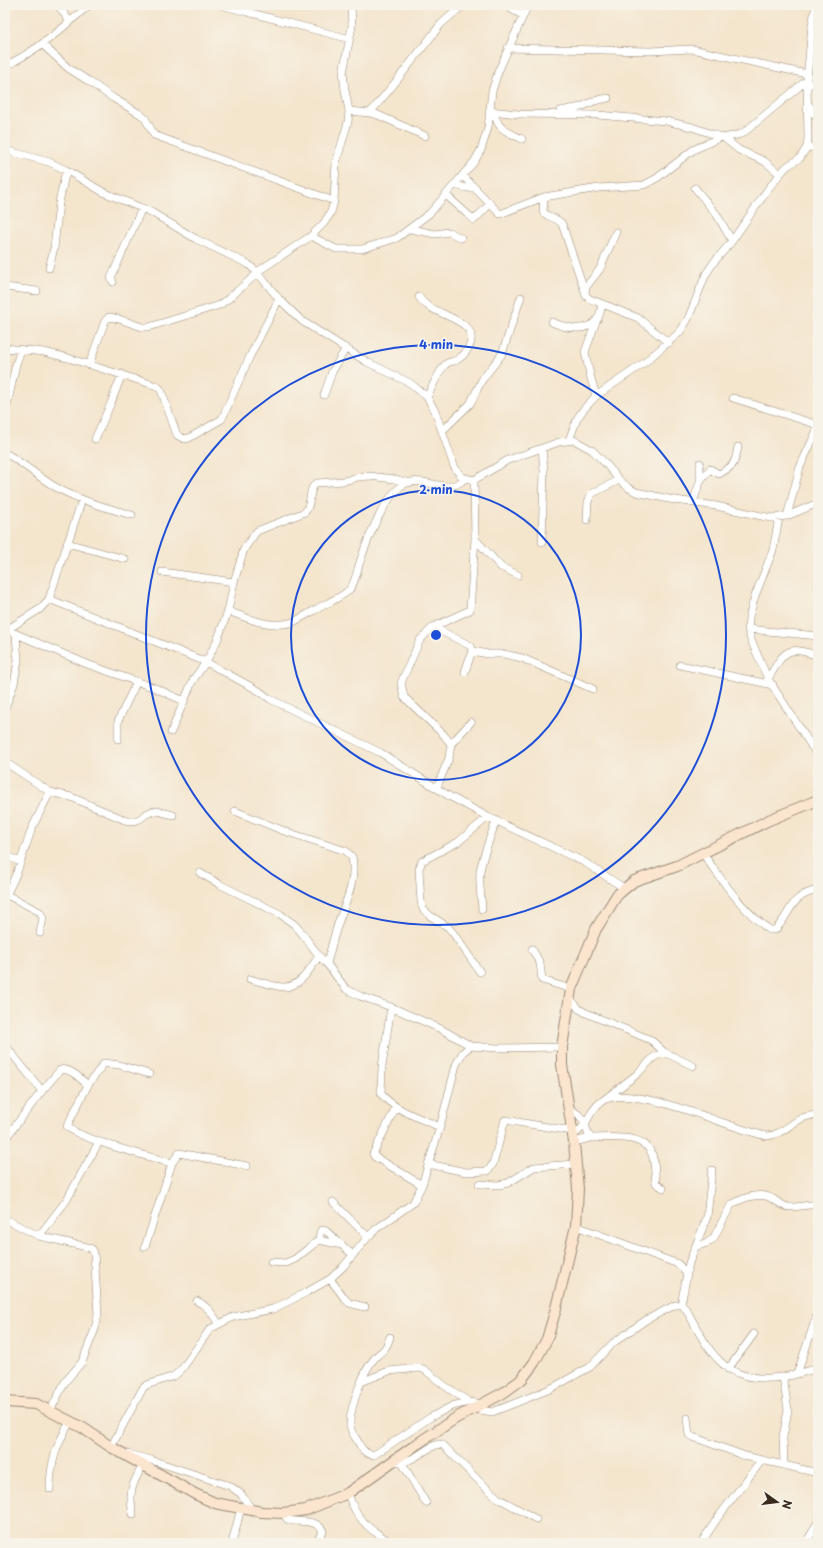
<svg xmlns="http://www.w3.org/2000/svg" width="823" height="1548" font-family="'Playpen Sans',sans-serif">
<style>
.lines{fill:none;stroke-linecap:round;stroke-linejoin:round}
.street-casing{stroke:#988876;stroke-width:8}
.secondary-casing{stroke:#988876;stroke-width:12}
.street{stroke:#fff;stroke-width:7}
.secondary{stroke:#fbe5cf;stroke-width:10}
.ring{fill:none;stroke:#1d4ed8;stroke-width:2}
.centre{fill:#1d4ed8;stroke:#f7f3e8;stroke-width:2}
.ring-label{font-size:12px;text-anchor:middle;font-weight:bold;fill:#1d4ed8;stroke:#f7f3e8;stroke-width:3.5;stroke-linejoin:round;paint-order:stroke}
</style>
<rect width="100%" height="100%" fill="#f7f3e8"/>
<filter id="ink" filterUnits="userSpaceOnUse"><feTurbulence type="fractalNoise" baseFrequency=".025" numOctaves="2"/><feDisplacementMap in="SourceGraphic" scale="8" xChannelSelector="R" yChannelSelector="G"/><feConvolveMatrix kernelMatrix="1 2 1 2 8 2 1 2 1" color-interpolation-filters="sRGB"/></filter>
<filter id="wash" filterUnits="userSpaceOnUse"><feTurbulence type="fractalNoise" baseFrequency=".012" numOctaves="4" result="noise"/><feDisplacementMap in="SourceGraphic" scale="16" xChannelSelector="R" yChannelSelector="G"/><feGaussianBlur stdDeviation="0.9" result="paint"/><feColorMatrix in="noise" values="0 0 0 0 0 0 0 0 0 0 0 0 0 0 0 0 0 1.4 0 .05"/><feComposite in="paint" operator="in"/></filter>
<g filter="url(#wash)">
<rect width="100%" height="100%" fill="#f4e5cd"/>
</g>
<g filter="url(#ink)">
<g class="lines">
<g class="street-casing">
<path id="street" d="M58,5L70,22
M221,5L350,39
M504,5L522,15
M42,44L68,68L87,80L113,98L140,114L145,118L154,135L334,201
M508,48L650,51L692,49L807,74
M5,66C37,51 63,28 89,5
M807,84H818
M809,105L818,120
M349,111L370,113L378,115L425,136
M489,111L519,114L598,115L666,121L692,127L724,138L739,150L764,161L780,174
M560,111L581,107L594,101L608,98
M494,112C498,130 506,131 522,139
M370,113L394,84L441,24L463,5
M724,138L741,134L747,130L807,80
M807,147L818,148
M5,150L49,162L66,170L103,192L151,212L196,239L248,264L257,272L279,299L302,321L367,362L410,383L427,397L435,411L454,466L460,475L465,478L474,480L508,460L559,442L574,440L592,450L607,465L619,480L629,488L636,492L669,499L716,506L771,518L787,516L818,503
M463,176L500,214L544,197L599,188L644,185L657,178L693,150L721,137
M455,185L466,188H476
M695,188L717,215L732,241
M446,195L474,220L490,204
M544,197L543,212C548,218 557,217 562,224L585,292
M411,229L435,234L449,232L461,238
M616,232L600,269L586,287L585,293L586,296L590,299L638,318L669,343
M311,236L336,249H362L397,238L430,213L474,162L481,150L488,128L492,91L498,72L528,5
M49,268L54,248L59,203L66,170
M257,272L311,236L324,223L331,212L334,201L336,163L348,122L349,111L345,90L343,73L352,26L351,5
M113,282L111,278L142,208
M5,287L37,291
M419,297C428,314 471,318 471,337C472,346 464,356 457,360C453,362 448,361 445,365C438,372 432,388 427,397
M552,322C565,328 586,333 597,320C600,316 601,309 602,304
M5,348L44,352L68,358L157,386L161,390L177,435L184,439L189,438L222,419L249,358L279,299
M89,365L105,321L109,317L119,319L142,327H149L220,305L228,299L258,273
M324,395L332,372L346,348
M596,396L590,375L585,352L597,319
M733,398L818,425
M5,415L16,364L21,350
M442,431L470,404L482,380L502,354L521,297
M95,439L111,403L122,374
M569,440L577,419L583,410L596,396L644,363L680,332L688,319L706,274L714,262L732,241L768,189L786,167L800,158L807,147L808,138L807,80L812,25L816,5
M5,453C24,463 40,479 59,489C82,501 107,508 132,515
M700,482L710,469L719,474C734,466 735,464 738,447
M693,502L700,482V463
M787,516L800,467L818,428
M779,518L773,550L755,596L749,617L748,629L751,640L768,679L818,756
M587,520L588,502L591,494L619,480
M475,539L501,567L518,575
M542,542L544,471L542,448
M67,543L125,559
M162,572L234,582
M49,599L206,662L259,691L270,699L381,753L449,796L488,817L584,862L624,888
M228,611C249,619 272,629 293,622C305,616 316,609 328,603C335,599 343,596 349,590C356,583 357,569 361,559C368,538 383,501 400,487C419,470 447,499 465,478
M433,627L471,646L472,651L465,672
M748,629L818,636
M7,630L87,664L155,688L184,701
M5,631L40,609L49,599L82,500
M472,651L488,654H504L522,658L593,689
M680,665L773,685
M768,679C784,652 786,644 818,656
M5,708L14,684L18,661L16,635
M171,732L193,680L206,662L217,641L228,611L234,582L244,549L257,531L305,512C313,504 307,488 317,483L344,481L358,477L369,476L394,479L409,483
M118,739V721L137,681
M451,744L471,722
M811,746L818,739
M5,762L50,792L71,797L125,820C143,824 141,813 154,811C160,811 167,814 173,815
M437,787L449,758L451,744L444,735L404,697L401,683L420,640L433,627L470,610L475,539L474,480
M235,811L284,831L346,851L352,857C357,883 344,904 337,927C333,939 330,952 327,964
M703,854C723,881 742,911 770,930H775C792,914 788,896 818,890
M5,855L20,862
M200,873L221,885L280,914L295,925L305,937L319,956L327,964L346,989L360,996L391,1007L441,1029L471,1046
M7,895L40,912L43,918L40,933
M5,898L17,872L32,828L50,792
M482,909C481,896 479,884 480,871C483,854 491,837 496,820
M532,949L540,963L542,980L571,989
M480,972L453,933L448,927L429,915L423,909L421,902L419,869L422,861L458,842L488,817
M250,979C257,981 280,988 286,987C302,985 311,967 319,956
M569,997L579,1009L586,1013L651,1040L664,1052
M391,1007L382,1067L381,1094C396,1111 420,1118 440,1127
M5,1045L42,1091
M149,1074L119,1065L104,1063L88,1085L67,1126C75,1138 154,1158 172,1163
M605,1099L636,1075L654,1057L664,1052L693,1066
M396,1107L373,1154L375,1157L422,1185
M569,1108C577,1113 581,1115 585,1125L573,1136
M590,1138C609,1138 648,1132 653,1158C655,1166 655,1175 656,1183L663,1188
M5,1139L42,1091L60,1070C70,1067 80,1079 88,1085
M574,1142L590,1138L585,1125C589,1116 596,1103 606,1099C642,1086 727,1128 767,1136C786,1135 798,1112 818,1116
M428,1164L466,1172L488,1171L493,1164L505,1120L572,1131
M479,1184L499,1185L508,1183L534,1167L576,1164
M333,1202L368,1237
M5,1219L39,1236L87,1247L92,1249L94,1253L98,1314L95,1329L82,1362L65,1382L50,1411
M576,1226L678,1264L686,1273
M39,1236L66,1201L99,1142
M319,1240L342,1245
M145,1247L172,1163L179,1153L247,1166
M695,1247L707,1243L713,1239L731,1205C742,1198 761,1191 773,1199C778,1202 783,1207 790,1207C797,1207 809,1205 818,1204
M271,1262L286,1263L295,1259L319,1240L320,1232L322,1230L326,1231L353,1255
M330,1279L346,1300L349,1303L365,1307
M197,1301C208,1306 212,1314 219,1324
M681,1305L689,1263L707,1217L712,1170
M390,1337C385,1353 382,1349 374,1359C363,1371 349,1410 350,1426C351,1431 354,1436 357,1440C361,1448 364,1454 374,1455L431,1417L452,1406L469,1402L483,1404
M728,1369L754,1334
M797,1374L818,1312
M783,1377L788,1410L783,1437L784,1465
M361,1382L389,1371L420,1368L425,1370L445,1386L469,1402
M477,1407L480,1410L492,1412L518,1402L552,1388L590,1367L613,1343L646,1320L675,1305H681L686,1309C710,1353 724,1385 782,1377C794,1376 806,1371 818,1368
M687,1418L689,1435L693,1437L745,1456L818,1473
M111,1447L143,1388L147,1385L174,1376L182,1369L210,1329L233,1317L273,1309L307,1292L330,1279L343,1267L368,1237L376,1229L413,1203L422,1185L440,1127L456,1065L463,1052L471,1046L497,1048L562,1047
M128,1454L151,1460L230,1486L241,1494L252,1510
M393,1461C412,1466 423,1448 439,1444L443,1445L482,1484L498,1498L536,1519
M402,1463L426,1503
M50,1489C50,1462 57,1444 70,1422
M348,1493C352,1508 360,1520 372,1530C378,1534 384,1537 390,1543
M283,1513L288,1520C299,1523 316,1518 323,1531L316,1543
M133,1514C128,1493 132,1484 143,1465
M232,1543L241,1508
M701,1543L719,1516L762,1460
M806,1543L818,1522"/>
</g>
<g class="secondary-casing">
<path id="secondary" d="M5,1402L36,1404L83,1428L111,1447L143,1465L195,1494L215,1503L262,1512L283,1513L306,1510L348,1493L417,1444L456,1418L503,1393L521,1380L534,1363L547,1339L555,1312L576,1226L578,1189L574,1142L562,1065V1047L571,989L596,929L617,895L634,881L677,866L769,820L818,800"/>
</g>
<use href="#street" class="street"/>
<use href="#secondary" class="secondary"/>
</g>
</g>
<g class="ring">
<circle cx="436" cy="635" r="145"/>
<circle cx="436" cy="635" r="290"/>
</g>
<circle cx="436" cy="635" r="6" class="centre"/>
<g class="ring-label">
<text x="436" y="349">4 min</text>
<text x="436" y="494">2 min</text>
</g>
<rect width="823" height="1548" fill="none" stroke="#f7f3e8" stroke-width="20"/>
<g transform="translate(777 1502) rotate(104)" stroke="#f7f3e8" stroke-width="3" paint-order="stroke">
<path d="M0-3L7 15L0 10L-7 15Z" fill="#3b2a1e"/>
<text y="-6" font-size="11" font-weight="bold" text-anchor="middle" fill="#3b2a1e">N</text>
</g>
</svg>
